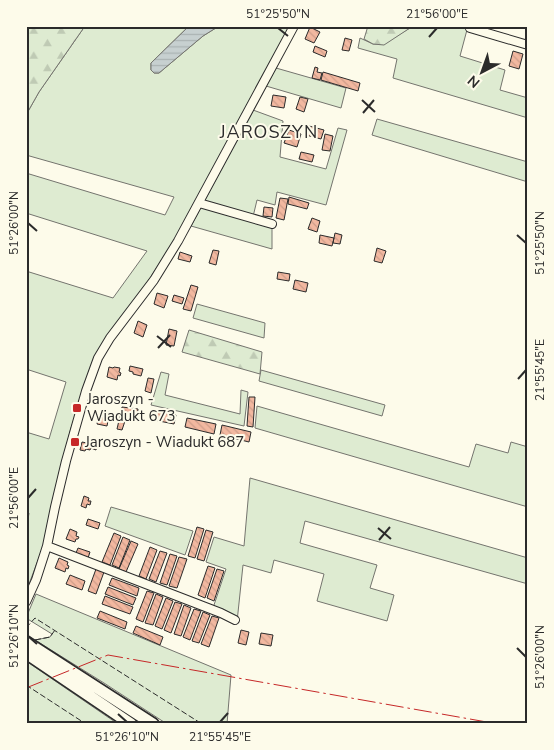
<svg xmlns="http://www.w3.org/2000/svg" width="554" height="750" font-family="'Nunito Sans',sans-serif">
<style>
.grass{fill:#deebd1;stroke:#74746e}
.forest{fill:url(#forest-firs);stroke:#74746e}
.water{fill:url(#water-rules);stroke:#74746e}
.building{fill:url(#building-back-hatch);stroke:#2b2b2b}
.lines{fill:none;stroke-linecap:round;stroke-linejoin:round}
.minor-casing{stroke:#2b2b2b;stroke-width:10}
.highway-casing{stroke:#2b2b2b;stroke-width:14}
.minor{stroke:#fdfbea;stroke-width:8}
.highway{stroke:#fdfbea;stroke-width:11}
.fence{stroke:#2b2b2b;stroke-width:1;stroke-dasharray:6 2.5;stroke-linecap:butt}
.power{stroke:#c62828;stroke-width:1;stroke-dasharray:18 4 2.5 4;stroke-linecap:butt}
.ticks{fill:none;stroke:#2b2b2b;stroke-width:2}
.poi-dot{fill:#c62828;stroke:#fdfbea;stroke-width:2}
.labels{text-anchor:middle;stroke-width:4;stroke-linejoin:round;paint-order:stroke}
.poi-label{font-size:15px;fill:#2b2b2b;stroke:#fdfbea;text-anchor:start}
.quarter-label{font-size:18px;letter-spacing:1px;fill:#2b2b2b;stroke:#fdfbea}
.neatline{fill:none;stroke:#2b2b2b;stroke-width:2}
.ticks-label{font-size:12px;text-anchor:middle;fill:#2b2b2b}
</style>
<defs>
<pattern id="forest-firs" width="22" height="20" patternUnits="userSpaceOnUse" patternTransform="scale(1.25)"><rect width="22" height="20" fill="#deebd1"/><path d="M5 1l3.5 6h-7zM16 11l3.5 6h-7z" fill="#bfcab4"/></pattern>
<pattern id="water-rules" width="6" height="5" patternUnits="userSpaceOnUse" patternTransform="scale(1.25)"><rect width="6" height="5" fill="#c7d0d0"/><path d="M0 2.5h6" fill="none" stroke="#abb3b3"/></pattern>
<pattern id="building-back-hatch" width="6" height="6" patternUnits="userSpaceOnUse" patternTransform="scale(1.25)"><rect width="6" height="6" fill="#f2b8a0"/><path d="M-1 5l2 2M0 0l6 6M5-1l2 2" fill="none" stroke="#d09e8a"/></pattern>
</defs>
<rect width="100%" height="100%" fill="#fdfbea"/>
<path class="grass" d="M85,26H189L151,63V70L154,73H159L203,36L219,26H291L175,239L143,289L111,332L84,391L71,428L58,479L43,547L26,592V532L29,513L26,516V432L49,439L66,382L26,369V271L113,298L147,251L26,213V173L165,215L174,197L26,155V115L39,92Z
M413,26H468L460,56L505,70L500,90L528,98V118L393,78L397,59L358,48L360,38L373,44H384Z
M276,68L346,88L341,108L266,86Z
M253,110L283,121L280,157L326,169L338,128L347,130L326,205L277,192L275,205L257,200L252,221L272,227V249L191,226Z
M377,119L528,162V182L372,135Z
M197,304L265,323L264,338L193,318Z
M261,370L385,405L382,416L259,381Z
M161,372L169,374L165,395L240,414L241,390L248,392L244,426L151,405Z
M257,406L469,467L476,444L508,453L511,442L528,447V507L255,428Z
M250,478L528,558V584L305,521L300,543L377,565L370,588L394,595L387,621L317,601L324,574L274,560L271,573L243,565L237,622L212,611L226,569L206,562L214,537L244,546Z
M111,507L193,531L185,555L105,526Z
M36,594L231,675L227,724H167L104,683L35,640L50,637L52,634L26,618Z
M26,661L118,724H26Z"/>
<path class="forest" d="M26,26H85L39,92L26,115Z
M368,26H413L384,45L373,44L364,39Z
M189,330L262,352L260,374L182,352Z"/>
<path class="water" d="M189,26H219L203,36L159,73H154L151,70V63Z"/>
<path class="building" d="M310,27L320,32L314,43L305,39Z
M345,38L352,40L349,51L342,50Z
M315,46L327,51L325,57L313,52Z
M513,51L523,54L519,69L509,66Z
M315,67L318,68L317,72L322,73L320,80L312,78Z
M323,72L360,83L358,91L321,80Z
M273,95L286,97L284,108L271,106Z
M300,97L308,99L304,112L296,109Z
M309,126L324,130L321,139L306,135Z
M289,130L301,134L297,147L284,143Z
M325,134L333,136L330,151L322,150Z
M301,152L314,155L312,162L299,159Z
M289,197L309,203L307,209L288,204Z
M280,198L288,199L284,220L276,218Z
M264,207L273,208L272,217L263,216Z
M312,218L320,221L317,232L308,229Z
M335,233L342,235L340,244L333,243Z
M320,235L334,238L332,246L319,243Z
M377,248L386,251L382,263L374,261Z
M213,250L219,251L216,265L209,263Z
M180,252L192,256L190,262L178,259Z
M278,272L290,274L289,281L277,279Z
M295,280L308,283L306,292L293,289Z
M191,285L198,287L191,311L183,309Z
M157,293L168,296L164,308L154,304Z
M174,295L184,298L182,304L172,301Z
M138,321L147,325L143,337L134,333Z
M169,329L177,331L174,346L166,345Z
M130,366L143,369L141,376L133,374V372L129,371Z
M109,367L113,368L114,367L120,368L119,372L121,373L120,376L118,375L117,380L107,377Z
M148,378L154,379L151,393L145,391Z
M249,397H255L253,427L247,426Z
M122,407L138,409L137,417L121,413Z
M156,410L176,415L174,424L154,420Z
M99,415L107,417L106,421H108L107,426L97,424Z
M120,416L126,418L122,430L117,429Z
M187,418L216,424L214,434L185,427Z
M222,425L251,432L249,442L220,435Z
M82,442L97,445L96,450L91,448L90,450L86,449L85,451L80,450Z
M84,496L89,498L88,501H91L90,505L87,504L86,508L81,506Z
M88,519L100,523L98,529L86,525Z
M197,527L204,529L195,558L188,556Z
M70,529L77,532L76,536L79,537L78,539H76L75,542L66,539Z
M206,530L213,532L204,561L197,559Z
M114,533L121,536L110,565L102,562Z
M123,537L130,540L119,568L112,565Z
M131,541L138,544L126,572L119,569Z
M150,547L157,550L146,579L139,576Z
M78,548L90,552L88,558L76,553Z
M160,551L167,553L156,582L149,579Z
M170,554L177,556L167,585L160,583Z
M179,557L187,559L177,588L169,586Z
M59,558L68,562L67,565L69,566L68,569L66,568L65,572L55,568Z
M208,566L215,568L205,598L198,595Z
M96,569L104,572L96,594L88,591Z
M217,569L224,571L214,601L207,598Z
M70,575L85,581L82,590L66,584Z
M112,578L139,588L137,596L109,585Z
M108,587L136,598L133,605L105,594Z
M147,591L154,593L143,622L136,619Z
M156,594L163,597L153,625L145,623Z
M105,596L133,607L130,614L102,604Z
M166,598L173,601L162,629L155,626Z
M175,602L182,604L171,633L164,630Z
M184,605L191,608L181,636L174,634Z
M194,609L201,611L190,640L183,637Z
M100,611L127,622L125,629L97,618Z
M203,612L210,615L199,643L192,641Z
M212,616L219,618L209,647L201,644Z
M136,626L163,637L160,645L133,633Z
M241,630L249,632L246,645L238,643Z
M261,633L273,635L271,646L259,644Z"/>
<g class="lines">
<g class="minor-casing">
<path id="minor" d="M470,28L528,45
M199,203L272,224
M47,546L221,613L235,620
M26,602L36,580L47,546L55,507L66,461L86,391L98,358L110,338L154,280L178,241L294,26"/>
</g>
<g class="highway-casing">
<path id="highway" d="M26,642L153,724
M26,653L131,724"/>
</g>
<use href="#minor" class="minor"/>
<use href="#highway" class="highway"/>
<path class="fence" d="M26,628L35,618L202,724
M35,640L50,637L55,630
M26,685L86,724"/>
<path class="power" d="M26,688L108,655L498,724"/>
</g>
<path class="ticks" d="M278,28L288,36M429,37L437,28M362,100L375,112M363,113L374,100M28,223L37,231M517,235L526,243M157,336L171,347M158,348L170,335M518,379L526,370M28,498L36,489M378,528L391,539M379,540L390,527M28,636L37,644M517,648L526,657M118,714L127,722M220,722L228,713"/>
<g class="poi-dot">
<rect x="72" y="403" width="10" height="10" rx="2.5"/>
<rect x="70" y="437" width="10" height="10" rx="2.5"/>
</g>
<g class="labels">
<g class="poi-label">
<text x="87" y="404">Jaroszyn -<tspan x="87" dy="17">Wiadukt 673</tspan></text>
<text x="85" y="447">Jaroszyn - Wiadukt 687</text>
</g>
<g class="quarter-label">
<text x="269" y="138">JAROSZYN</text>
</g>
</g>
<rect width="554" height="750" fill="none" stroke="#fdfbea" stroke-width="55"/>
<g transform="translate(482 72) rotate(221)" stroke="#fdfbea" stroke-width="4" paint-order="stroke">
<path d="M0-4L9 19L0 12L-9 19Z" fill="#2b2b2b"/>
<text y="-8" font-size="14" font-weight="bold" text-anchor="middle" fill="#2b2b2b">N</text>
</g>
<rect x="28" y="28" width="498" height="694" class="neatline"/>
<g class="ticks-label">
<text x="278" y="18">51°25'50"N</text>
<text x="437" y="18">21°56'00"E</text>
<text transform="translate(14 223) rotate(-90)" y="4">51°26'00"N</text>
<text transform="translate(540 243) rotate(-90)" y="4">51°25'50"N</text>
<text transform="translate(540 370) rotate(-90)" y="4">21°55'45"E</text>
<text transform="translate(14 498) rotate(-90)" y="4">21°56'00"E</text>
<text transform="translate(14 636) rotate(-90)" y="4">51°26'10"N</text>
<text transform="translate(540 657) rotate(-90)" y="4">51°26'00"N</text>
<text x="127" y="741">51°26'10"N</text>
<text x="220" y="741">21°55'45"E</text>
</g>
</svg>
